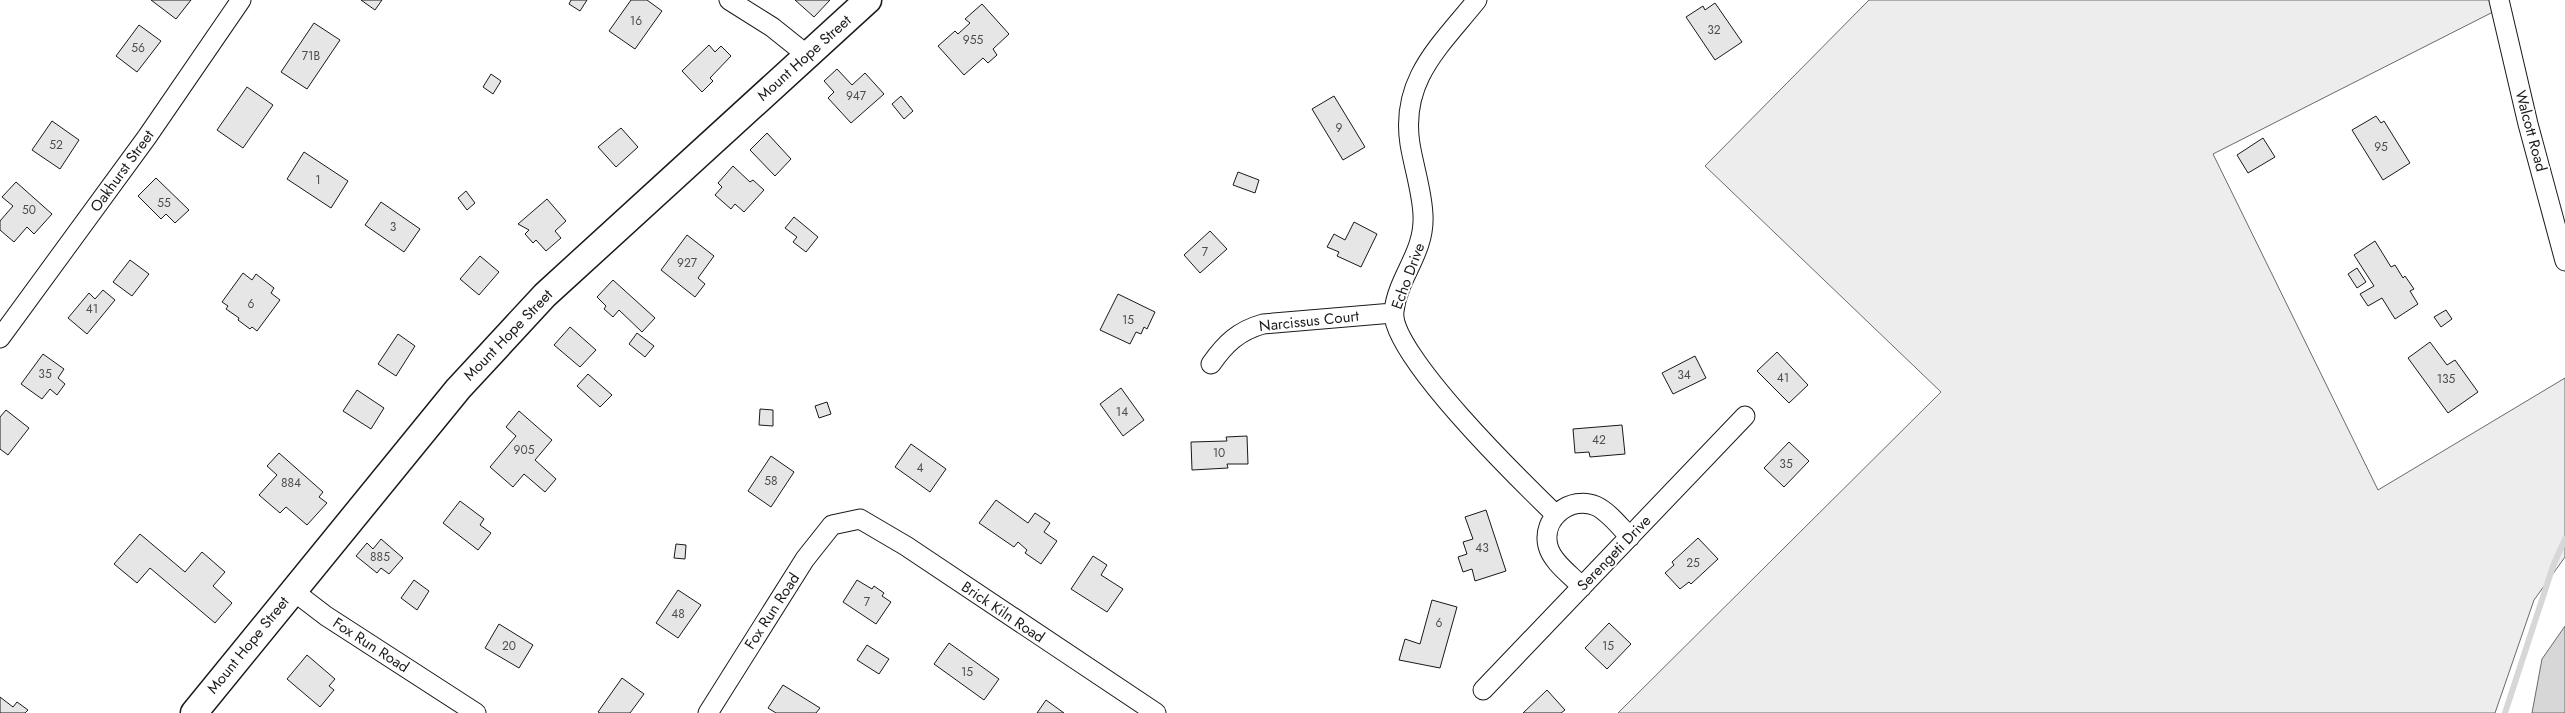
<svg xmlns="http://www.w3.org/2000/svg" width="2565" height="713" font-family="Jost,sans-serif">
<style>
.green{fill:#ededed;stroke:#6a6a6a}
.water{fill:#d7d7d7;stroke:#6a6a6a}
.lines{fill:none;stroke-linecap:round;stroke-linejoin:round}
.stream{stroke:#d7d7d7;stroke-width:6}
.building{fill:#e6e6e6;stroke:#1a1a1a}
.street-casing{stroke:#1a1a1a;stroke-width:21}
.secondary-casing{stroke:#1a1a1a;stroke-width:29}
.street{stroke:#fff;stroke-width:19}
.secondary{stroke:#fff;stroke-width:26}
.labels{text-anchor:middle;stroke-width:4;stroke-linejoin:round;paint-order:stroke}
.number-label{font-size:12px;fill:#4d4d4d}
.street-label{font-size:15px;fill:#1a1a1a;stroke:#fff}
</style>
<rect width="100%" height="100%" fill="#fff"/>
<path class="green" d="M1869,0H2490L2493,12L2213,154L2378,490L2565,378V557L2534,600L2495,713H1618L1941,392L1705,166Z"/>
<path class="water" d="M2565,626V713H2532L2542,659Z"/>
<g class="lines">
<path class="stream" d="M2505,713L2553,566L2565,539"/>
</g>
<path class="building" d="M151,0H191L176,19Z
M361,0H382L375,10Z
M571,0H587L580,11L569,4Z
M631,0H647L662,11L635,49L609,31Z
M795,0H830L814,17Z
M1715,3L1742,42L1715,60L1686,17L1703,6L1705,10Z
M982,4L1009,34L993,49L997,55L988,63L983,58L964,75L938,46L955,31L958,34L970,23L965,19Z
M314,23L340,40L307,89L281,72Z
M139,25L161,41L137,72L116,56Z
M709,45L715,52L721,46L731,56L710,78L713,81L702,92L682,71Z
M837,69L852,85L865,73L884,94L851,123L828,98L834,92L824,81Z
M491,74L501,81L493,94L483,87Z
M247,87L273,105L243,148L217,130Z
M901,96L913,111L904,119L892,104Z
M1334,96L1365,147L1343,160L1312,109Z
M2376,116L2381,123L2384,121L2410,163L2383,180L2352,130Z
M52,121L79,140L60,169L32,150Z
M621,128L638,147L616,167L598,147Z
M767,133L791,159L775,176L750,150Z
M2263,138L2275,157L2248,173L2237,155Z
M304,152L348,181L331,208L287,179Z
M733,166L750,182L753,180L764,190L744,212L735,204L731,209L715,195L722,187L718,183Z
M1238,172L1259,180L1255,193L1233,185Z
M156,178L189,210L175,223L166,214L161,219L138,196Z
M16,182L52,214L34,234L27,227L14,242L0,230V221L13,206L2,197Z
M466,191L475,203L467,210L458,198Z
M547,199L566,221L555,231L561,238L546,251L536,240L533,243L525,234L529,230L518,224Z
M381,202L420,229L404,252L365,225Z
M794,217L818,237L806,252L793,242L797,237L785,228Z
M1354,222L1377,234L1361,267L1337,256L1339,252L1327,247L1334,234L1345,240Z
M1210,231L1227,249L1200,273L1184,255Z
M687,235L714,256L698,278L705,284L695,297L661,270Z
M2375,241L2391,267L2395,265L2403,278L2405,276L2414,289L2410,291L2418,304L2395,319L2382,298L2368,306L2360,294L2374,286L2354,255Z
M480,256L499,272L479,295L460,279Z
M130,260L149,274L132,296L113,282Z
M2357,268L2366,282L2357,288L2348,274Z
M243,273L252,280L256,274L274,288L271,293L280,300L257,331L252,327L250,329L238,320L239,318L226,309L228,306L222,302Z
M613,280L655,318L642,332L619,310L613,317L604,309L606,306L597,297Z
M103,290L115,300L87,334L68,318L89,293L95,299Z
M1118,294L1155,312L1147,329L1144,327L1141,334L1136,332L1130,344L1100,330Z
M2446,310L2452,319L2441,327L2434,317Z
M570,327L596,350L580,367L554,345Z
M637,333L654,346L645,357L629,344Z
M398,334L415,346L396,376L378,364Z
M2430,342L2447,365L2455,360L2478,392L2448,413L2408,358Z
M1777,352L1808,385L1789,403L1757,371Z
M43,354L64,369L58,378L65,384L57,395L50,389L42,399L21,384Z
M1695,356L1706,378L1673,394L1662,373Z
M588,374L612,395L600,407L577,386Z
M1121,388L1144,420L1123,436L1100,404Z
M357,390L384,408L371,429L343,411Z
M827,402L831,414L819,418L815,406Z
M760,409L773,410V426L759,425Z
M6,410L29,428L8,455L0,449V417Z
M519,411L552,440L535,460L556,479L545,492L524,474L513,487L490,467L516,436L506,427Z
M1622,425L1625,454L1590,457L1589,452L1575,453L1573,429Z
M1247,436L1248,464H1227L1228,468L1192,470L1191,442L1227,441L1226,437Z
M1789,442L1809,461L1784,487L1764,468Z
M911,444L946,469L930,492L895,467Z
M279,453L323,492L319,497L327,503L307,525L286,507L280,513L259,495L277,475L267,466Z
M771,456L794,472L771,507L748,491Z
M996,500L1028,523L1035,513L1050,523L1044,532L1057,541L1041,564L1025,553L1027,550L1018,542L1014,547L979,523Z
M460,501L484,519L480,525L491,533L478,550L443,523Z
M1486,510L1506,571L1475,581L1472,569L1463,572L1458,557L1467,554L1463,542L1473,539L1465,517Z
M140,534L185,572L202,552L225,572L213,586L232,603L215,623L150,568L137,583L114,564Z
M1698,538L1718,559L1691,584L1689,582L1680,589L1665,573L1674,565L1672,562Z
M381,539L403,558L389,574L381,568L377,573L356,556L367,543L373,549Z
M676,544L686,545L685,559L674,558Z
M1093,556L1107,565L1101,575L1123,589L1107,612L1071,589Z
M414,580L429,591L417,610L401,598Z
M857,580L872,589L874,586L884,593L882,596L891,602L876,624L843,602Z
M678,590L701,605L678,638L656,623Z
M1432,600L1457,607L1440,668L1399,660L1405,639L1420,644Z
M1609,623L1631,644L1607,669L1585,648Z
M499,624L533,645L519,668L485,648Z
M949,643L999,679L984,700L934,664Z
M867,645L889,659L879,674L857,660Z
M307,655L335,679L329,686L334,690L320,707L287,679Z
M622,678L644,694L630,713H600L598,712Z
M783,685L820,708L816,713H776L768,708Z
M1547,690L1565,710L1561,713H1523Z
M0,697L13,707L17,702L28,710L25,713H0Z
M1046,700L1064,713H1037Z"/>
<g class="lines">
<g class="street-casing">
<path id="street" d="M729,0L772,27L807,55
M1477,0C1440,46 1400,80 1410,144C1414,168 1422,191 1423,215C1425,253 1398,276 1394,311C1388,352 1524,484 1556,515
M2499,0L2528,124L2565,261
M0,338L147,137L241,0
M1211,364C1225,344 1238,331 1263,324L1393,313
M1582,587C1571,575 1552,562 1548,546C1541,518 1571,495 1596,506C1609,512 1620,527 1630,537
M292,590L326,616L476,713
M1483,690L1745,416
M708,713L805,559L832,525L860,519L906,546L1156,713"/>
</g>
<g class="secondary-casing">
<path id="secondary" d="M194,713L458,389L545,295L868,0"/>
</g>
<use href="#street" class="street"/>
<use href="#secondary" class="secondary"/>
</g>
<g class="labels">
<g class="number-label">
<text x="636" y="25">16</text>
<text x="1714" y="34">32</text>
<text x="973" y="44">955</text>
<text x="138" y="52">56</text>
<text x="311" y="60">71B</text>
<text x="856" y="100">947</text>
<text x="1339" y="132">9</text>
<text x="56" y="149">52</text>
<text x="2381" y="151">95</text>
<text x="318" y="184">1</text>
<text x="164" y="207">55</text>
<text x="29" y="214">50</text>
<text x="393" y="231">3</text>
<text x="1205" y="256">7</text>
<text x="687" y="267">927</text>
<text x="251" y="308">6</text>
<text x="92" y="313">41</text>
<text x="1128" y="324">15</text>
<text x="45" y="378">35</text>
<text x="1684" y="379">34</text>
<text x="1783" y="382">41</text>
<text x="2446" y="383">135</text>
<text x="1122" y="416">14</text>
<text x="1599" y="444">42</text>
<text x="524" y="454">905</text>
<text x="1219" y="457">10</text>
<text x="1786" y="468">35</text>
<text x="920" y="472">4</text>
<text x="771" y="485">58</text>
<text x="291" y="487">884</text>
<text x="1482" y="552">43</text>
<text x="380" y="561">885</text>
<text x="1693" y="567">25</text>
<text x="867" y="606">7</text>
<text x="678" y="618">48</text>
<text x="1439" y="627">6</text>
<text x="509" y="650">20</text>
<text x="1608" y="650">15</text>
<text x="967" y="676">15</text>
</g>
<g class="street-label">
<text transform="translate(804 58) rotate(-42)" y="5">Mount Hope Street</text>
<text transform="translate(2531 131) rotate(75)" y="5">Walcott Road</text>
<text transform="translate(122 171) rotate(-54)" y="5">Oakhurst Street</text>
<text transform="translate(1408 276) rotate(-70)" y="5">Echo Drive</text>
<text transform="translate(1309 321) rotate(-6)" y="5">Narcissus Court</text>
<text transform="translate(508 335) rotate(-46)" y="5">Mount Hope Street</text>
<text transform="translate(1614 553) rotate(-46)" y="5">Serengeti Drive</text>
<text transform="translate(772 611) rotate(-57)" y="5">Fox Run Road</text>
<text transform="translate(1003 612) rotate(34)" y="5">Brick Kiln Road</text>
<text transform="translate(248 645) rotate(-51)" y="5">Mount Hope Street</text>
<text transform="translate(371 645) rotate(33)" y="5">Fox Run Road</text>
</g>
</g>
</svg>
